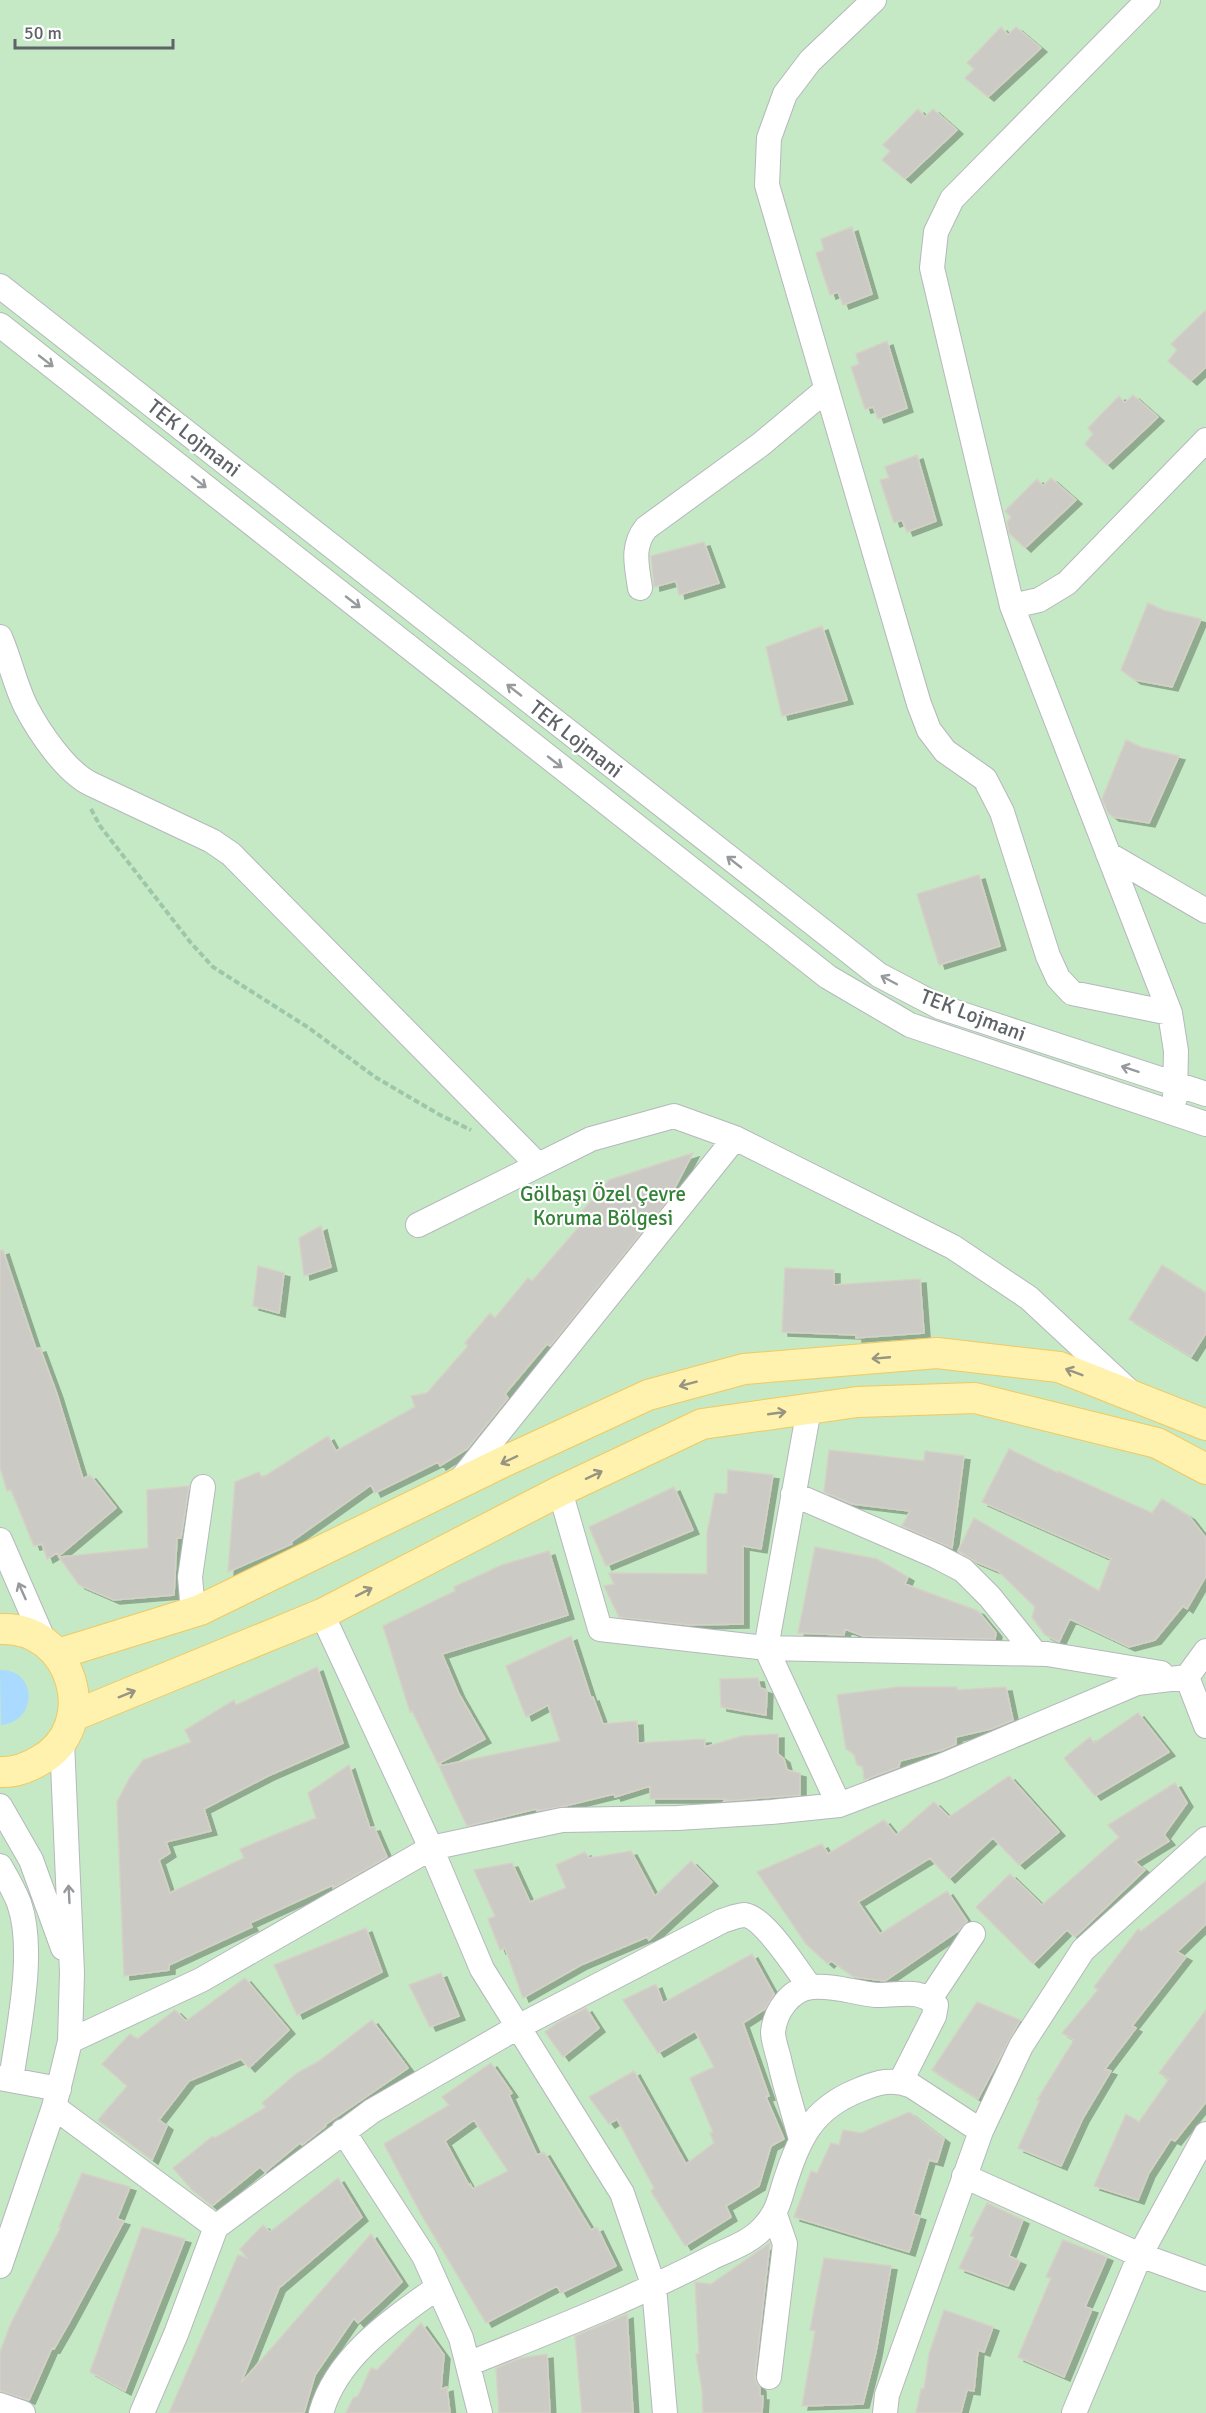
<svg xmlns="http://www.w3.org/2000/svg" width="1206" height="2413" font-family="Signika,sans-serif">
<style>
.green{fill:#c5e8c5}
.water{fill:#aadaff}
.building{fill:#cccac5;stroke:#d6d1c6;stroke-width:1.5;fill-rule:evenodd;filter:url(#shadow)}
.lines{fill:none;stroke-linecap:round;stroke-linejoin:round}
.minor-casing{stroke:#b5b8bc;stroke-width:26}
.major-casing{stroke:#f2c960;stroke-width:32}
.path{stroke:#9cc7a9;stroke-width:4;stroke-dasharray:6 3;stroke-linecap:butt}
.minor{stroke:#fff;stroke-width:24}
.major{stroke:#fff2af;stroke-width:30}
.oneway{stroke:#979a9d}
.oneway2{stroke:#979581}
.labels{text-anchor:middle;stroke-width:4.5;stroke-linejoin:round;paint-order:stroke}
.street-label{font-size:21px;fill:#5f6368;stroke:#fff}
.park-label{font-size:21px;fill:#348238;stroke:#fff}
</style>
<defs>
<filter id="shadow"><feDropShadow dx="6" dy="4" stdDeviation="0" flood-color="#0004"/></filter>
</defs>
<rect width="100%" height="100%" fill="#f1efe8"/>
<path class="green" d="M0,0H1206V2413H0Z"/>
<path class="water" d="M0,1670C37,1669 39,1721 1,1725Z"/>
<path class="building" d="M1001,27L1008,35L1016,27L1041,48L988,97L965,78L974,69L967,63Z
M918,109L925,117L933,109L957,130L905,179L882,160L890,151L883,145Z
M852,227L872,294L843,305L838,292L830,295L816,253L824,250L821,239Z
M1206,310V367L1191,381L1168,361L1177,350L1171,344Z
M887,341L907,408L878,419L873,407L865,409L851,367L859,364L856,354Z
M1133,395L1158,417L1107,465L1085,444L1093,434L1088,428L1119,396L1125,403Z
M917,455L936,521L907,532L902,520L894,523L880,480L889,478L885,467Z
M1051,478L1076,500L1025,548L1009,533L1007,522L1011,517L1005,511L1037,479L1043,486Z
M704,542L719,583L679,595L676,581L654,587L651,556Z
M1148,603L1163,610L1201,619L1172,687L1135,680L1121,670Z
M822,626L847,700L782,716L766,647Z
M1126,740L1141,747L1179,756L1149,823L1113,817L1108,813L1102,799Z
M979,875L1000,946L939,965L917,894Z
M693,1153L670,1197L550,1346L547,1344L505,1394L508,1398L467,1449L440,1466L438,1462L375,1493L371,1485L291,1542L292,1544L228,1572L235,1482L259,1472L262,1478L328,1436L336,1451L415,1407L411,1396L427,1393L468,1346L465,1343L490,1313L495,1318L528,1278L532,1281L584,1221L578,1216L609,1180Z
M321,1226L331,1267L304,1276L299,1238Z
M3,1250L36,1349L40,1348L57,1394L83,1479L90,1475L116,1508L59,1556L57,1553L47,1559L42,1544L34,1546L11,1490L7,1491L0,1467V1251Z
M1162,1265L1206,1293V1333L1191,1357L1129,1319Z
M258,1266L284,1273L279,1313L253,1306Z
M785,1268L834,1270V1285L920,1279L924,1333L856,1338V1335L782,1332Z
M1009,1449L1058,1473V1471L1152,1513L1162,1499L1189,1516L1206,1538V1576L1187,1609L1183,1606L1155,1640L1129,1647L1070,1619L1059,1642L1045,1635L1032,1617L1035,1607L998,1571L974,1561L958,1551L974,1518L1099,1591L1111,1559L982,1502Z
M829,1450L924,1461L925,1451L964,1456L952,1548L902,1526L910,1511L852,1504L824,1492Z
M728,1470L773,1475L761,1549L743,1546V1624L690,1625L619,1617L604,1586L614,1584L609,1573L707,1574V1533L715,1493L727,1494Z
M189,1486L181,1538H177L174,1595L114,1600L79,1585L59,1557L148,1548L147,1490Z
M674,1487L693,1530L606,1566L589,1527Z
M815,1547L877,1559L908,1577L905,1584L978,1611L996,1633L995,1639L863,1636L845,1629L844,1635L798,1633Z
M549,1551L568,1615L442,1654L459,1694L485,1739L438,1764L412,1711L410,1712L383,1626L455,1591L454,1587L502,1565Z
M571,1636L591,1698L593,1697L603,1724L637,1721L638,1743L705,1739V1747L742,1736L778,1734V1754L784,1759L787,1770L800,1773V1795L724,1801L726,1799H650V1786L615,1797L614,1794L565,1806L537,1811L536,1809L467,1826L439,1766L560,1741L548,1705L526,1717L506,1666Z
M317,1667L343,1743L268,1776L204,1809L211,1831L166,1842L170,1853L159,1860L170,1893L244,1858L240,1849L316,1818L308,1793L349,1765L370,1828L374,1827L387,1857L333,1888V1885L250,1923L252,1927L169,1965V1970L124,1976L117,1802L129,1779L143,1760L191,1742L185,1730L234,1700L236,1705Z
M758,1678L760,1688L767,1690L766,1715L721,1707L720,1679Z
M898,1687H957V1690L1006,1687L1013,1720L991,1729L956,1737V1744L942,1750L900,1761L899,1767L864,1780L863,1767L857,1765L854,1754L846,1749L837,1695Z
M1138,1713L1169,1752L1095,1796L1064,1758L1090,1737L1094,1743Z
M1009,1776L1059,1832L1019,1865L993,1838L949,1879L930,1858L858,1902L880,1934L947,1891L967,1921L958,1931L885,1981L854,1977L831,1961L828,1964L806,1944L757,1872L822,1844L828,1854L884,1820L896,1835L934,1802L949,1817Z
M1175,1783L1187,1803L1164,1835L1169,1841L1135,1862L1145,1870L1075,1937L1067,1930L1033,1964L976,1907L1010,1874L1042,1905L1119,1837L1108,1825Z
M631,1851L655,1896L691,1861L712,1882L649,1940L647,1937L581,1965L523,1998L505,1948L500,1950L488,1919L495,1916L474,1870L512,1863L530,1902L566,1888L556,1865L585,1852L589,1858Z
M1206,1881V1924L1177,1952L1186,1957L1132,2026L1136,2028L1105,2069L1111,2071L1083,2118L1061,2166L1018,2148L1040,2100H1037L1074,2040L1062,2033L1098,1990L1094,1987L1138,1929L1141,1931Z
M366,1928L382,1972L297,2015L274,1965Z
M752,1954L774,1994L765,2009L743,2023L769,2096L766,2097L784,2139L771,2146L759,2186L726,2206L731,2217L685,2246L651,2191L654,2188L617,2119L609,2124L589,2097L634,2071L686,2164L714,2143L710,2133L713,2132L690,2078L714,2067L695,2031L658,2053L623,2000L656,1984L663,2003Z
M441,1973L459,2016L430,2027L409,1985Z
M245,1978L289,2030L249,2068L241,2059L189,2081L159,2120L167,2126L152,2160L98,2120L127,2086L102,2064L130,2034L137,2039L175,2010L186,2021Z
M977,2002L1020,2020L978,2099L932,2070Z
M586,2008L599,2028L563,2057L545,2032L557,2023Z
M1206,2010V2102L1175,2141L1171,2139L1149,2173L1138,2200L1094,2186L1126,2114L1139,2122L1169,2079L1159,2073Z
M372,2020L408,2068L325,2125L326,2126L302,2145L300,2143L265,2172L260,2167L212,2206L192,2190L173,2168L213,2136L215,2138L266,2107L262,2103L297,2073L319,2061Z
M491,2063L512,2093L509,2095L537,2155L544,2152L591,2230L597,2227L616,2266L561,2293L557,2286L486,2323L422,2216L384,2144L449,2105L442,2097ZM474,2120L508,2171L473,2189L470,2184L469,2185L445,2141Z
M909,2112L944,2139L937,2162L929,2160L913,2214L920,2216L909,2252L794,2217L811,2171L817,2173L831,2143L839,2145L843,2130L861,2133Z
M82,2173L130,2187L117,2219L124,2221L69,2323L54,2349L52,2348L29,2400L0,2391V2352L11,2323L61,2227H59Z
M338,2178L362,2217L279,2288L241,2383L371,2234L402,2282L358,2323L354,2318L315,2375L304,2413H169L238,2255L247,2258L240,2249L263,2225L270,2232Z
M987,2203L1023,2220L1009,2256L1020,2261L1008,2286L959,2268L974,2237L970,2236Z
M142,2227L185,2239L125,2391L90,2372Z
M1063,2240L1107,2257L1085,2307L1092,2309L1064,2377L1018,2357L1051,2278L1046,2277Z
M770,2243L755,2375L756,2382L760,2388V2396H763L762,2413H703L702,2390L696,2354H699L695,2282L711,2284Z
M824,2258L891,2266L876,2352L863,2404L802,2406L815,2331L810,2330Z
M944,2310L993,2327L984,2352L978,2350L974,2391L967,2390L961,2413H916L921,2389H924L929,2354Z
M627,2314L633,2413H582L575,2336Z
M421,2323L444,2355L441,2389L447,2387L450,2413H346L353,2398L358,2396L371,2368L377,2370Z
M547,2354L550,2413H499L496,2368L521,2358Z"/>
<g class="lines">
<g class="minor-casing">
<path id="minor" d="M874,0L810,61L785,94L769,138L767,185L919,704L929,730L945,751L985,779L1002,812L1048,956L1058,978L1072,993L1170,1013
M1148,0L952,199L936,232L932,268L1012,606L1170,1013L1176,1051L1175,1098
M0,286L879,975L940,1007L1206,1094
M0,325L828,977L910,1025L1206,1124
M640,588C637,566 631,547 646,528L760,445L827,389
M1012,606L1039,600L1067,583L1206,440
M0,637C10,660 15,685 26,707C39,732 66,772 91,784L212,841L231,854L538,1165
M1108,854L1206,911
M418,1225L591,1139L674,1116L735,1138
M809,1409L766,1648L839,1805
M459,1482L735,1138L953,1247L1029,1298L1129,1391
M560,1491L600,1629L766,1648L1047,1654L1161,1673
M793,1494L936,1556L963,1570L990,1597L1035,1653
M0,1540L44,1641
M193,1612L190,1577L203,1487
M322,1614L431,1848L482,1969L622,2193L654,2287L665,2413
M1206,1651L1187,1677L1206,1726
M0,1806L31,1860L63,1948
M0,1866C7,1878 14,1890 19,1903C36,1951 18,2030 11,2080
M930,1999L973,1934
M70,2041L201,1980L431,1848L562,1820L678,1818L771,1812L839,1805L939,1767L1137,1683L1187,1677
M0,2078L59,2089
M54,2107L216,2227L176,2334L142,2413
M343,2131L424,2256L461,2338L480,2413
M801,2139C793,2112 785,2086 779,2059C777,2051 773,2040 773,2032C775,2012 790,1989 812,1987C834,1985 855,1993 876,1995C898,1996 920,1987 936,2005L934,2016L901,2081
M964,2176L1140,2255L1206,2279
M216,2227L372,2111L518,2027L722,1921C729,1919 738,1915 745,1915C765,1918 797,1970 810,1987
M0,2266L54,2107L70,2041L72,1973L62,1741
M468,2364C550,2331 632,2299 711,2258C727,2250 749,2243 762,2229C775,2216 779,2203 784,2185C799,2139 811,2109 859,2090C878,2082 893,2078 912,2086L981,2131
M769,2377L785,2244L775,2215
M0,2405L23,2413
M321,2413C337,2356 392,2320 438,2287
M885,2413L887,2395L981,2131L1021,2046L1083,1950L1206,1839
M1074,2413L1140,2255L1206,2134"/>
</g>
<g class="major-casing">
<path id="major" d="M0,1629C72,1625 103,1726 39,1761C27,1768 14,1773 0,1772
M58,1654L200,1610L503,1462L648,1395L744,1369L937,1353L1059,1367L1206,1425
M73,1716L322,1614L560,1491L702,1424L857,1402L975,1398L1157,1443L1206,1469"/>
</g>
<path class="path" d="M91,809L100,826L191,943L213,967L309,1028L375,1077L440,1115L471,1130"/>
<use href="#minor" class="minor"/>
<use href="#major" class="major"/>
</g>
<defs><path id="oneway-shaft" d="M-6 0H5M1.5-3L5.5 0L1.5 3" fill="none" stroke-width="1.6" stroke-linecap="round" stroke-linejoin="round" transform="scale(1.5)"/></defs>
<g class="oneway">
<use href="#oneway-shaft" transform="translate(46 361) rotate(38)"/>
<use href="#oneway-shaft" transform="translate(199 482) rotate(38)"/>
<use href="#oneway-shaft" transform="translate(353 602) rotate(38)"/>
<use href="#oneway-shaft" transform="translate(514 690) rotate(-142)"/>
<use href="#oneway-shaft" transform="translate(555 762) rotate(38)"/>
<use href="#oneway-shaft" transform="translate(734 862) rotate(-142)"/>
<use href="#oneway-shaft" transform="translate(889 980) rotate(-152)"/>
<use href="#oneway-shaft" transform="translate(1130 1069) rotate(-162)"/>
<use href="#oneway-shaft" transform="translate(22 1591) rotate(-114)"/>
<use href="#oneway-shaft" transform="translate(69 1894) rotate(-93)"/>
</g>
<g class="oneway2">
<use href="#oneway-shaft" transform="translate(881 1358) rotate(175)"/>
<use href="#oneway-shaft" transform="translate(1074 1372) rotate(-159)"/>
<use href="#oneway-shaft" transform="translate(688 1384) rotate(165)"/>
<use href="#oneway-shaft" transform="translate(777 1413) rotate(-8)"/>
<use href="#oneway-shaft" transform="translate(509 1460) rotate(155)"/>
<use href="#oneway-shaft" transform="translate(594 1475) rotate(-25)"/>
<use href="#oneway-shaft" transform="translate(364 1592) rotate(-27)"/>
<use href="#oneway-shaft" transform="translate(127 1694) rotate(-22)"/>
</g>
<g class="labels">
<g class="street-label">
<text transform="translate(194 438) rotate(38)" y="7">TEK Lojmani</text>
<text transform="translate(576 739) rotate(38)" y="7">TEK Lojmani</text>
<text transform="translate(973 1015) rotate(21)" y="7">TEK Lojmani</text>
</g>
<g class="park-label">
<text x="603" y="1201">Gölbaşı Özel Çevre<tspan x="603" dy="24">Koruma Bölgesi</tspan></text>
</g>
</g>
<path d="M15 39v9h158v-9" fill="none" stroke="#5f6368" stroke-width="3"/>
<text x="24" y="39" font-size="18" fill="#5f6368" stroke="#ffffff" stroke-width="4.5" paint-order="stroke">50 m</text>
</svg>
